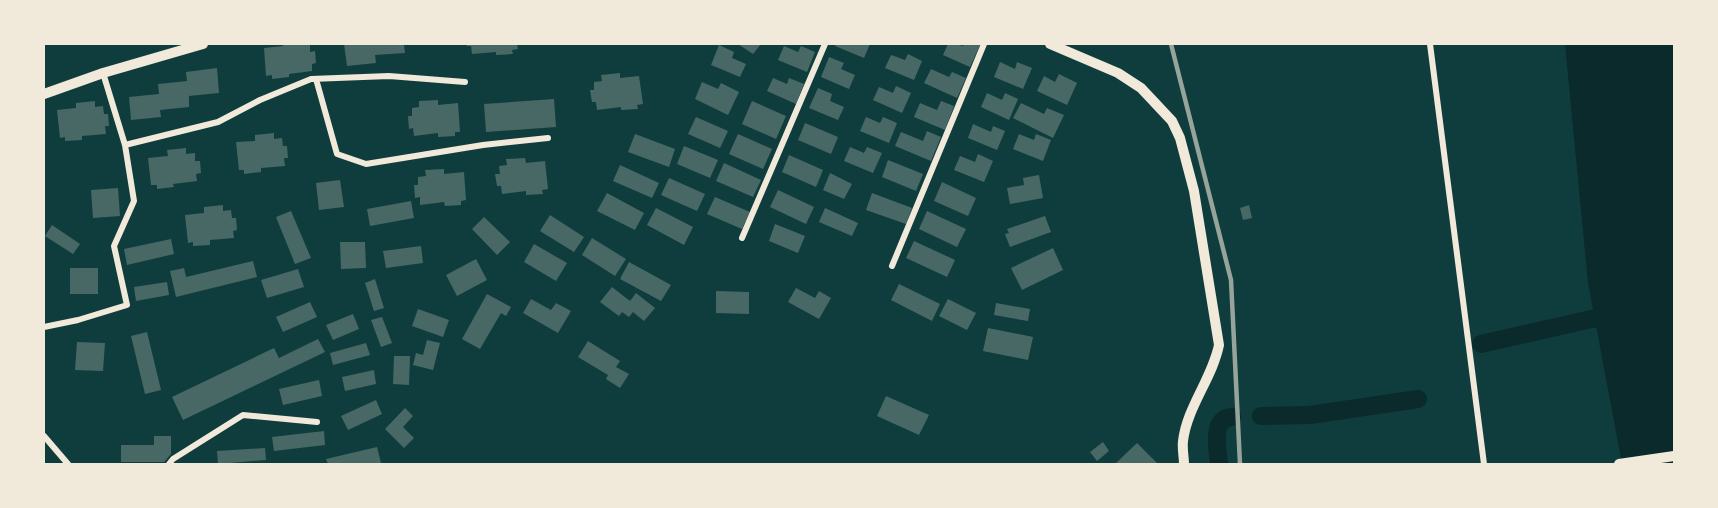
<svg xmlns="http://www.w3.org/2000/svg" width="1718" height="508" font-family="'DejaVu Sans',sans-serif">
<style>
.water{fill:#0a2a2b}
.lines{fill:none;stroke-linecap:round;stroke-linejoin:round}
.canal{stroke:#0a2a2b;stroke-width:18}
.building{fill:#486865}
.minor{stroke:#f1e9da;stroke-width:6}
.tertiary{stroke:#f1e9da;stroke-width:10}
.rail{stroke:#97a49c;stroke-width:4.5}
</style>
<rect width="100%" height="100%" fill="#0f3d3e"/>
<path class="water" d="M1565,44H1674V464H1622L1588,283Z"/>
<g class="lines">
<path class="canal" d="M1481,344L1618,313
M1261,416L1310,415L1418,399
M1219,464C1218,449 1210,419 1232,417"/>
</g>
<path class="building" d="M283,44H310V52L315,51L316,63L312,64V71L289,74V77L272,79V75L266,76L264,48L283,46Z
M344,44H404L405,53L375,55L376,63L347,66Z
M466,44H517L518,49L512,50L513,54L496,55V52L472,54L471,46H467Z
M738,44H761L753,54Z
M836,44H870L864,58L835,46Z
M948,44H957L963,46L964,44L980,45L970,67L943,55Z
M719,45L734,52L732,58L746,64L740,77L711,65Z
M784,46L798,52L801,46L815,52L807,72L778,60Z
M908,54L922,61L914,80L885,68L891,55L905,60Z
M829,57L844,63L841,69L855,75L849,89L821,77Z
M1000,62L1015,69L1017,62L1032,68L1023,89L994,77Z
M217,68L219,93L189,96V107L160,110L161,117L131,120L129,97L159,94L158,84L187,81L186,72Z
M931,69L949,77L952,72L966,78L957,98L924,83Z
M620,73V78L639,76L643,104L637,105L638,109L621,110V107L597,110L596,102H592L590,90H594V82L602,81L601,75Z
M1059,74L1077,83L1067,105L1037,91L1044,76L1055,82Z
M773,78L787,84L789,78L804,84L796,104L767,91Z
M702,82L718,89L721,83L739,92L728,115L695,99Z
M896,86L911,93L902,113L873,100L879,87L893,93Z
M818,88L832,94L830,101L844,107L838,120L809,108Z
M987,93L1002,100L1005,93L1018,99L1009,120L981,107Z
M554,99L556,127L486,132L484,104Z
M438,100V105L458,103L460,132H455V136L438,137V133L414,136L413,128L409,129L408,116H412V108L419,107V101Z
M95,101V107L103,106L104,114H108L109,126H105L106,134L82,136V140L65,141V137L60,138L57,110L76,108V103Z
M752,101L786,116L776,139L742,124Z
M941,101L954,106L945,130L914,117L920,103L937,110Z
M1021,103L1044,114L1047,108L1064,115L1053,138L1013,118Z
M696,117L728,131L720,148L688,134Z
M866,117L880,123L883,117L897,123L889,143L860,131Z
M805,123L838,137L831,154L798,140Z
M973,124L991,132L993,126L1005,131L997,150L968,138Z
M927,131L941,137L931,161L895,146L901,132L923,141Z
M274,133V139L282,138L283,146H287L288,158H284L285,166L261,168V172L244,174V170H239L236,142L255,141V135Z
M635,134L675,149L669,167L628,152Z
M738,134L772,149L763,169L729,154Z
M1019,134L1034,140L1036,134L1051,140L1043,161L1013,149Z
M684,146L718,160L710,178L677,164Z
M850,147L864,153L867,147L882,153L873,173L844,161Z
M186,148V154L195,153V161H200L201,173L196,174L197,181L173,184L174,187L157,189V185H151L148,158L168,156L167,150Z
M978,154L993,161L984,182L954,170L960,156L975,162Z
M789,155L823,170L816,187L782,172Z
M525,158L526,163L545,161L548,189L542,190L543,194L526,195V191L502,194L501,186H497L495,174H500L499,166L507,165L506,159Z
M888,160L923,174L916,191L882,177Z
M724,163L761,180L753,197L716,181Z
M620,165L659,183L652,198L613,181Z
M444,169V174L464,172L466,200L461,201V205L445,206L444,202L420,205V197L415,198L414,185H418V177L426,176L425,170Z
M830,173L852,184L844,199L823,190Z
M1039,175L1043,198L1010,204L1007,188L1024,185L1023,178Z
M669,178L705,194L697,211L661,195Z
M340,180L344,207L319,210L316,183Z
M942,182L976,198L968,216L934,201Z
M118,188L120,216L93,218L91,190Z
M778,190L814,207L806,224L770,207Z
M607,193L644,213L635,230L597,211Z
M872,193L912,208L906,224L866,210Z
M715,197L750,212L742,229L707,214Z
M411,201L414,218L370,226L367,209Z
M223,205V211L231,210L232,218H236L237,230L233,231L234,238L210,240V245L193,246V242L188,243L185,215L204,213V207Z
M1249,205L1252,218L1243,220L1240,208Z
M656,208L693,227L684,245L647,225Z
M825,208L858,223L852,236L819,222Z
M291,211L311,258L295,264L276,217Z
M927,211L966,229L957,247L919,229Z
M550,215L584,237L574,252L540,231Z
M1045,216L1051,232L1010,247L1005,234L1009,233L1007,229Z
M484,217L510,242L497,255L472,229Z
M775,224L805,236L798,253L769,241Z
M52,225L80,244L73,254L45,236Z
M592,238L626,259L615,276L582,255Z
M171,239L174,254L127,265L124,249Z
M914,241L955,260L947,277L906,258Z
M340,242H365L366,268L341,269Z
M534,244L567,263L556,281L524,262Z
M421,246L423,263L386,268L383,251Z
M1053,248L1063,270L1022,290L1011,268Z
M476,259L487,280L457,296L446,275Z
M253,261L257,277L176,297L170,271L184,268L186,277Z
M629,262L671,285L661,301L620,279Z
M70,268H98V294H70Z
M298,269L304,287L267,298L261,280Z
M375,279L384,308L374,311L365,283Z
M167,282L169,295L136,301L134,287Z
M899,284L940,304L932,321L891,300Z
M612,287L630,301L636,293L655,308L644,321L633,312L629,317L622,312L619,316L600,302Z
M796,288L815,298L819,291L831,298L819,319L788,302Z
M716,291L749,292V314L716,313Z
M487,294L511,307L506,316L501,313L480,349L462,339Z
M531,299L551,310L556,303L571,311L558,333L523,313Z
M948,299L976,313L967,330L939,316Z
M310,302L317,317L283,332L276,317Z
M996,303L1030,309L1028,321L994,315Z
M418,309L449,320L443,337L412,326Z
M353,314L359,329L333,340L326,325Z
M382,317L392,343L381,347L371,320Z
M988,328L1033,337L1028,360L983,351Z
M147,332L161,390L145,394L131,336Z
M318,339L325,352L183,420L172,397L274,348L279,358Z
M427,340L440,343L433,370L413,365L416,353L423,355Z
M588,341L620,361L616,367L629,374L620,388L606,379L608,375L578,357Z
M77,342L105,343L103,371L75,370Z
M366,343L370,355L333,365L330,353Z
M394,356H410L409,385L393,384Z
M374,370L376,384L345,391L342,377Z
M319,380L322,396L283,405L279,389Z
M886,396L929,415L919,435L877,416Z
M376,400L382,414L348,430L341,416Z
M405,408L413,416L403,427L414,438L404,448L385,429Z
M324,431L325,445L274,451L272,437Z
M154,436H171V454L164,462H121V445H154Z
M1103,442L1109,451L1097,461L1090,452Z
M1137,443L1158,464H1115Z
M377,447L381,463L328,464L326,459Z
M265,448L266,460L218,464L217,451Z"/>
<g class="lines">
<path class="minor" d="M1430,44L1484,464
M103,73L125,145L218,122L260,100L311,79L389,76L465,82
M316,79L337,154L366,164L483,145L548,138
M742,238L825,44
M892,266L984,44
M44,327L78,320L127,305L114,246L134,201L125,145
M44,436L68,464
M169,464L173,459L243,415L317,422"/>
<path class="tertiary" d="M1050,44L1118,73L1141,88L1172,121L1180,138L1194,191L1219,345C1212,379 1187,407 1183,441C1182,449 1184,457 1184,464
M44,94L103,73L203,44
M1619,464L1674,456"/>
<path class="rail" d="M1171,44L1231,280L1240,464"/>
</g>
<rect width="1718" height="508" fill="none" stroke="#f1e9da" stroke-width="90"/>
</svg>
